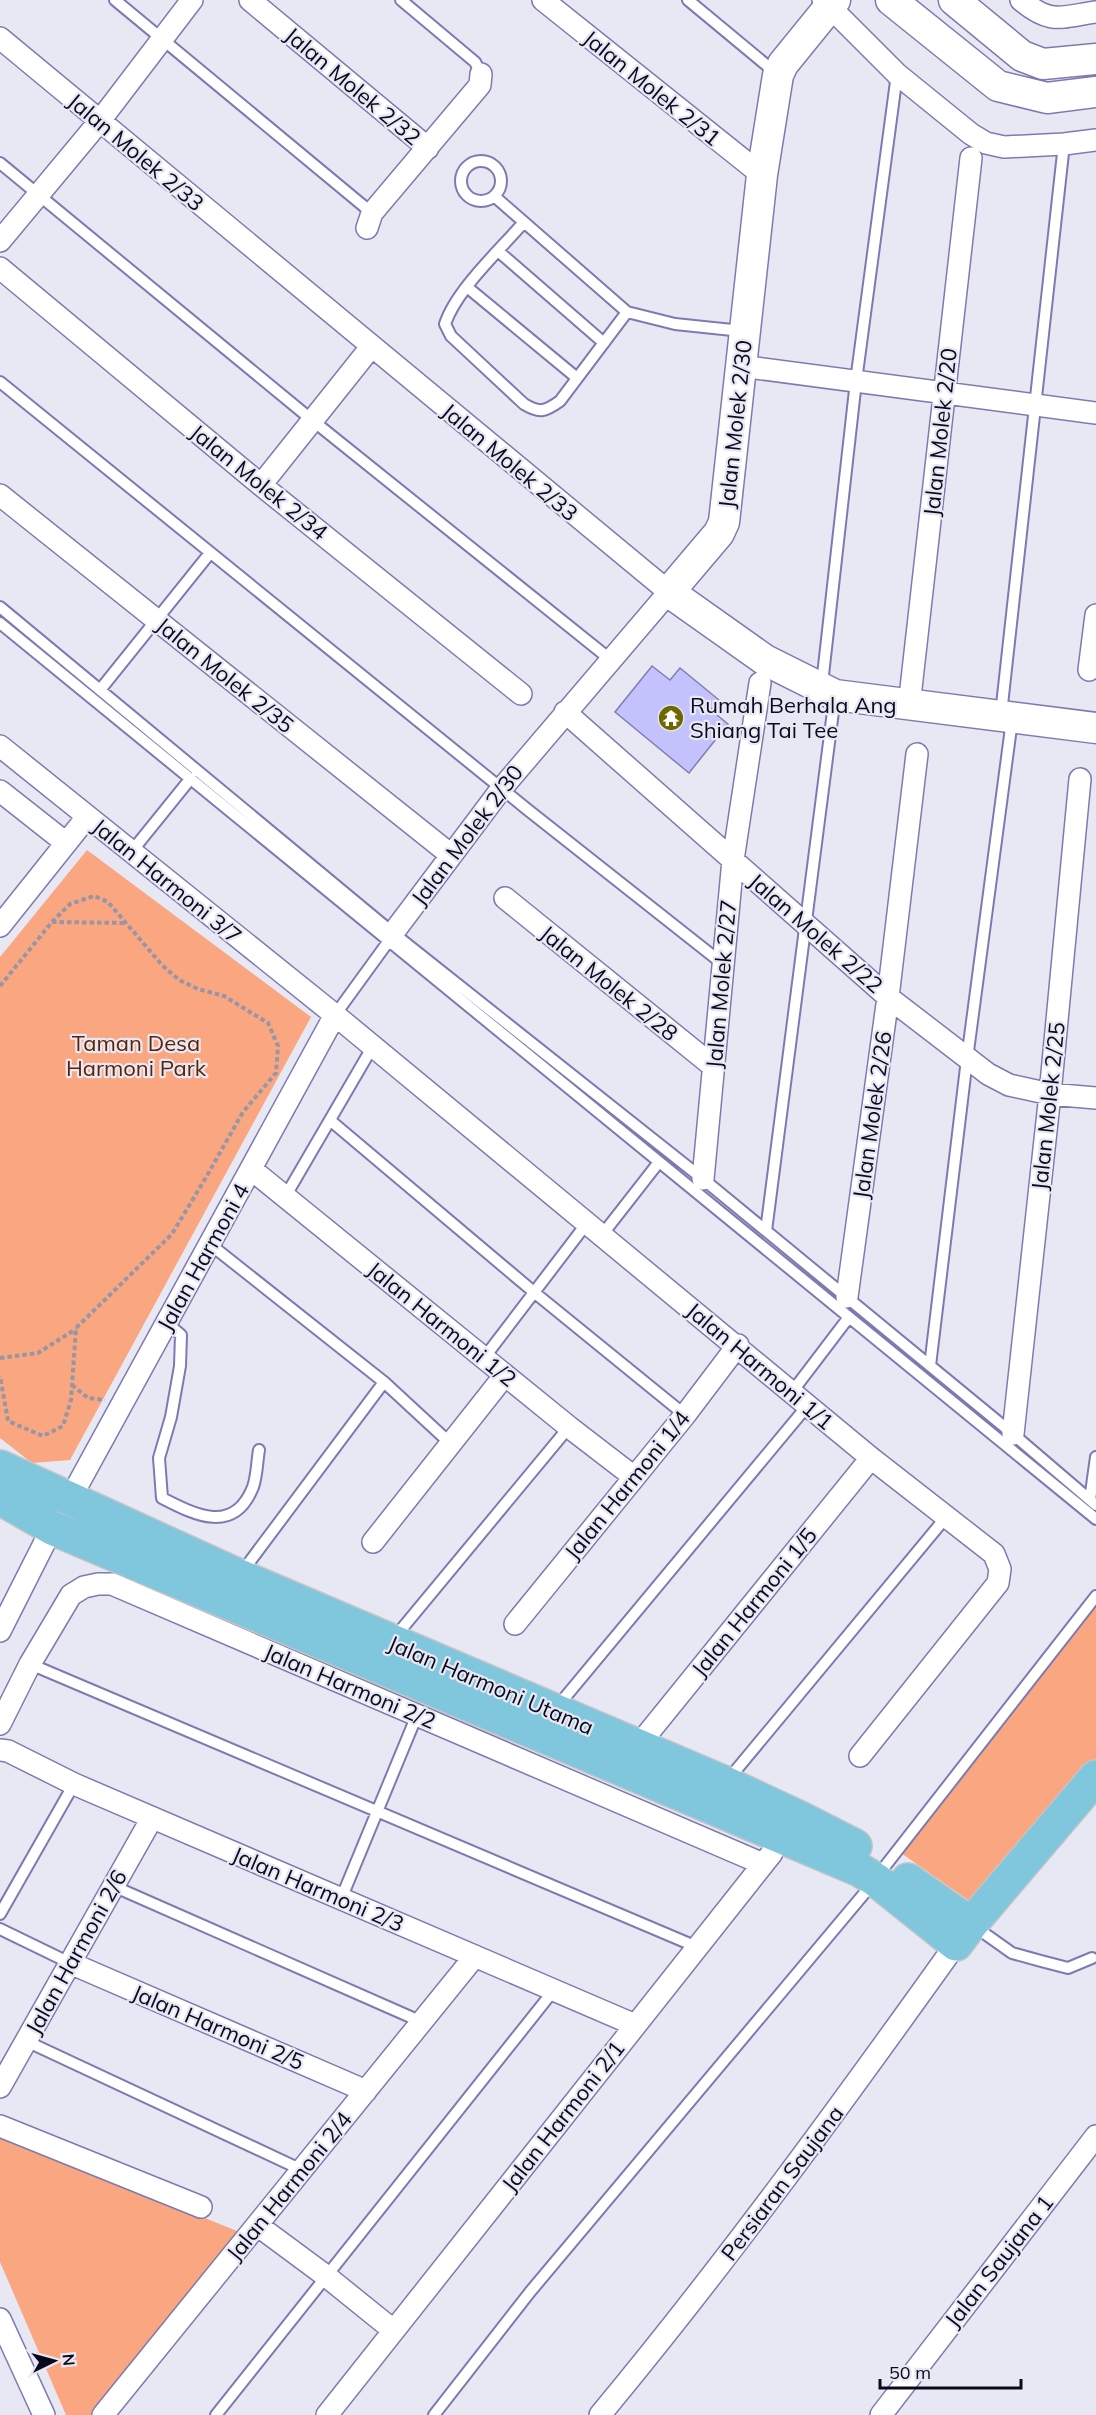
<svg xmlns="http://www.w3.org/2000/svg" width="1096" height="2415" font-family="Mulish,sans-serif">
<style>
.green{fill:#faa680}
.building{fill:#c3c2fd;stroke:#7f7eb4;stroke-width:1.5}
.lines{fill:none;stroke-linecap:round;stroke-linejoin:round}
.lane-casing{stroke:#7c7bb1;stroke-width:14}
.street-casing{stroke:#7c7bb1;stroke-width:24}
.secondary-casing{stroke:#7c7bb1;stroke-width:33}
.primary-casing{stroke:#c4c4c9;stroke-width:36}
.path{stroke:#9696a4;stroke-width:4;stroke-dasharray:4.5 3;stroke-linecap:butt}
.lane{stroke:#fff;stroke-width:10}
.street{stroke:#fff;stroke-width:21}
.secondary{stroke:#fff;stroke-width:30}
.primary{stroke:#80c6dc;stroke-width:33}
.labels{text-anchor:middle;stroke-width:4.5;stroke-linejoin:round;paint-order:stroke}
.street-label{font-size:22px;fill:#0b0a1d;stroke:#e8e8f4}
.poi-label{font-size:22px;fill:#0b0a1d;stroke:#e8e8f4;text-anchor:start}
.park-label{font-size:22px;fill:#5b2304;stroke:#e8e8f4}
</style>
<rect width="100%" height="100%" fill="#e8e8f4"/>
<path class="green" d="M87,850L311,1017L70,1460L32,1463L0,1438V957Z
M1096,1603V1765L971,1902L901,1853Z
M0,2135L237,2231L92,2415H66L0,2262Z"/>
<path class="building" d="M652,666L670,680L680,668L719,700L711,710L728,724L689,773L615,712Z"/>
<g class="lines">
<g class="lane-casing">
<path id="lane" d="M115,0L372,213
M401,0L475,62L481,74
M688,0L776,73
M461 181a20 20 0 1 1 40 0a20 20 0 1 1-40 0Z
M0,163L312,420L611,660
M494,196L627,312L675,324L742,331
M524,222C500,250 456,290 445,324L451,336L524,404C540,414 546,411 560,401L627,312
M498,251L604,343
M467,287L577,378
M0,382L528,810L723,964
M0,607L393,933L703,1179L1013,1434L1096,1505
M0,623L1096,1519
M822,684L856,381L897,74
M100,690L210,553
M1001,714L1064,144
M132,851L191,778
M335,1015L388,942
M331,1121L535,1293L685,1415
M285,1197L373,1046
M766,1231L835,696
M602,1235L659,1162
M211,1245L384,1382L451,1444
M167,1323L181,1335L180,1366L171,1417L159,1458L162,1498C195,1515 234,1535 253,1487C257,1476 257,1461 259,1450
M484,1358L587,1223
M930,1366L967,1059L1012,720
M792,1392L849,1317
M1090,1500L1096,1457
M242,1572L384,1382
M395,1637L569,1427
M30,1664L697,1947
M557,1707L808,1405
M727,1781L947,1516
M886,1865L1096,1596
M113,1886L422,2022
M341,1899L417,1715
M0,1914L74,1784
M974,1926L1012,1953L1041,1961L1068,1968L1092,1958
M0,1929L70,1963
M26,2041L302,2170
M216,2415L554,1990
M434,2415L530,2292L873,1883"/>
</g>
<g class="street-casing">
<path id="street" d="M250,0L428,148
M543,0L762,175
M823,0L897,74L971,134L986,143L1004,147L1064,144L1096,140
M1021,0C1051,25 1060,17 1096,12
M0,38L669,592L502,788L393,933
M367,228L372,213L480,85L481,74
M0,241L99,122L192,0
M0,268L261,485L521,694
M741,366L1096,413
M261,485L371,347
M0,495L451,855
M1089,670L1096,615
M909,706L971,158
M565,712L888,997L988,1074L1009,1085L1050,1094L1096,1098
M0,746L335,1015L871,1458L994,1554L1000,1569L998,1583L860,1756
M0,791L66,843
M505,898L714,1067
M0,926L87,817
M251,1169L569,1427L634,1477
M703,1179L733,860L760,683
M847,1297L888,997L917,754
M1013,1434L1050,1094L1080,779
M70,1499L335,1015
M373,1542L505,1375
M515,1624L685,1415L738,1345
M0,1631L52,1528
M0,1724L30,1664L71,1595L84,1587L98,1584H112L763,1864
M637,1747L871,1458
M0,1750L8,1751L74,1784L635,2025
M70,1963L366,2091
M0,2087L152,1818
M0,2126L201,2207
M257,2225L326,2276L393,2330
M0,2319L44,2415
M103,2415L475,1956
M327,2415L772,1853
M600,2415C726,2263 841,2105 956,1944
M881,2415L1096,2136"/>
</g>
<g class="secondary-casing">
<path id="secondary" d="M835,0L783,64L778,75L762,175L724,522L719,533L669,592L765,660L835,695L1096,728
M891,0L998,86L1047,98L1096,92
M954,0L1022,56L1043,64L1096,59"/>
</g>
<g class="primary-casing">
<path id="primary" d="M0,1467L239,1576L725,1783L800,1818L855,1846
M0,1498L52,1528L860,1870L876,1880L956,1944L971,1924L1096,1777
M908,1880L971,1924"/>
</g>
<path class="path" d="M52,922L126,923
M0,986L52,922L70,904L94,896L108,902L162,965L179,980L198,989L224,996L268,1023L278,1046L276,1073L243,1112L205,1179L172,1234L76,1328L71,1400L63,1426L43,1436L8,1421L0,1376
M0,1358L38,1353L76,1329
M72,1385L88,1398L105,1400"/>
<use href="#lane" class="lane"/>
<use href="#street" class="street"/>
<use href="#secondary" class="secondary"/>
<use href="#primary" class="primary"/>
</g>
<defs>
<g id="temple-disc" transform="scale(1.35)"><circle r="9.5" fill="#6f6800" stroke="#e8e8f4"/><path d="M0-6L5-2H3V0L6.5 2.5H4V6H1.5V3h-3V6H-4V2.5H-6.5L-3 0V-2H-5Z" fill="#fff"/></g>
</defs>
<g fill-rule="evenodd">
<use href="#temple-disc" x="671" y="718"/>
</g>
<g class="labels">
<g class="street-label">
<text transform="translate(353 86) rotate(40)" y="8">Jalan Molek 2/32</text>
<text transform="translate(652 88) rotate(39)" y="8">Jalan Molek 2/31</text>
<text transform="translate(136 152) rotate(40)" y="8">Jalan Molek 2/33</text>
<text transform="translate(735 424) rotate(-84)" y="8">Jalan Molek 2/30</text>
<text transform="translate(940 432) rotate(-84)" y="8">Jalan Molek 2/20</text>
<text transform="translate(510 462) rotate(40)" y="8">Jalan Molek 2/33</text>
<text transform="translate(259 482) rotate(39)" y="8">Jalan Molek 2/34</text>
<text transform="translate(225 675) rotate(39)" y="8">Jalan Molek 2/35</text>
<text transform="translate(467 835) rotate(-53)" y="8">Jalan Molek 2/30</text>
<text transform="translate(167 881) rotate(39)" y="8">Jalan Harmoni 3/7</text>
<text transform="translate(816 933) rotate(41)" y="8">Jalan Molek 2/22</text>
<text transform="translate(609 983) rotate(39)" y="8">Jalan Molek 2/28</text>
<text transform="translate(721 984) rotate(-85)" y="8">Jalan Molek 2/27</text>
<text transform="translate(1048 1106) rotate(-84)" y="8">Jalan Molek 2/25</text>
<text transform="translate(872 1115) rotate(-82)" y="8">Jalan Molek 2/26</text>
<text transform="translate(203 1257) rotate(-61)" y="8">Jalan Harmoni 4</text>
<text transform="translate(442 1324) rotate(39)" y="8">Jalan Harmoni 1/2</text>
<text transform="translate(760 1366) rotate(40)" y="8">Jalan Harmoni 1/1</text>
<text transform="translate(627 1485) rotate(-51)" y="8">Jalan Harmoni 1/4</text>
<text transform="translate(754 1602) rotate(-51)" y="8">Jalan Harmoni 1/5</text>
<text transform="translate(491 1685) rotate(23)" y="8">Jalan Harmoni Utama</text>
<text transform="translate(350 1686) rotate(23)" y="8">Jalan Harmoni 2/2</text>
<text transform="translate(318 1889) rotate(23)" y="8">Jalan Harmoni 2/3</text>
<text transform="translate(76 1952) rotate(-61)" y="8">Jalan Harmoni 2/6</text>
<text transform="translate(218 2027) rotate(23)" y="8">Jalan Harmoni 2/5</text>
<text transform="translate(563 2116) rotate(-52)" y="8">Jalan Harmoni 2/1</text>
<text transform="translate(782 2183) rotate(-53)" y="8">Persiaran Saujana</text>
<text transform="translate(289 2186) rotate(-51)" y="8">Jalan Harmoni 2/4</text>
<text transform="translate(999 2261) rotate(-52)" y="8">Jalan Saujana 1</text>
</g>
<g class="poi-label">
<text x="690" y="713">Rumah Berhala Ang<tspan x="690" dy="25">Shiang Tai Tee</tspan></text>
</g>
<g class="park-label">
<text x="136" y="1051">Taman Desa<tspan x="136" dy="25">Harmoni Park</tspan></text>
</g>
</g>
<g transform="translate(54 2361) rotate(85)" stroke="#e8e8f4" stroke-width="4.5" paint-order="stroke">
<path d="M0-4.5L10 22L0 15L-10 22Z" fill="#0b0a1d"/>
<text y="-9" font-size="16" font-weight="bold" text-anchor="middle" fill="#0b0a1d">N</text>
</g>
<path d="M880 2379v9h141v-9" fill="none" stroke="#0b0a1d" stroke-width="3"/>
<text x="889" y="2379" font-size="18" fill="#0b0a1d" stroke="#e8e8f4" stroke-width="4.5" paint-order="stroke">50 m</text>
</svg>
